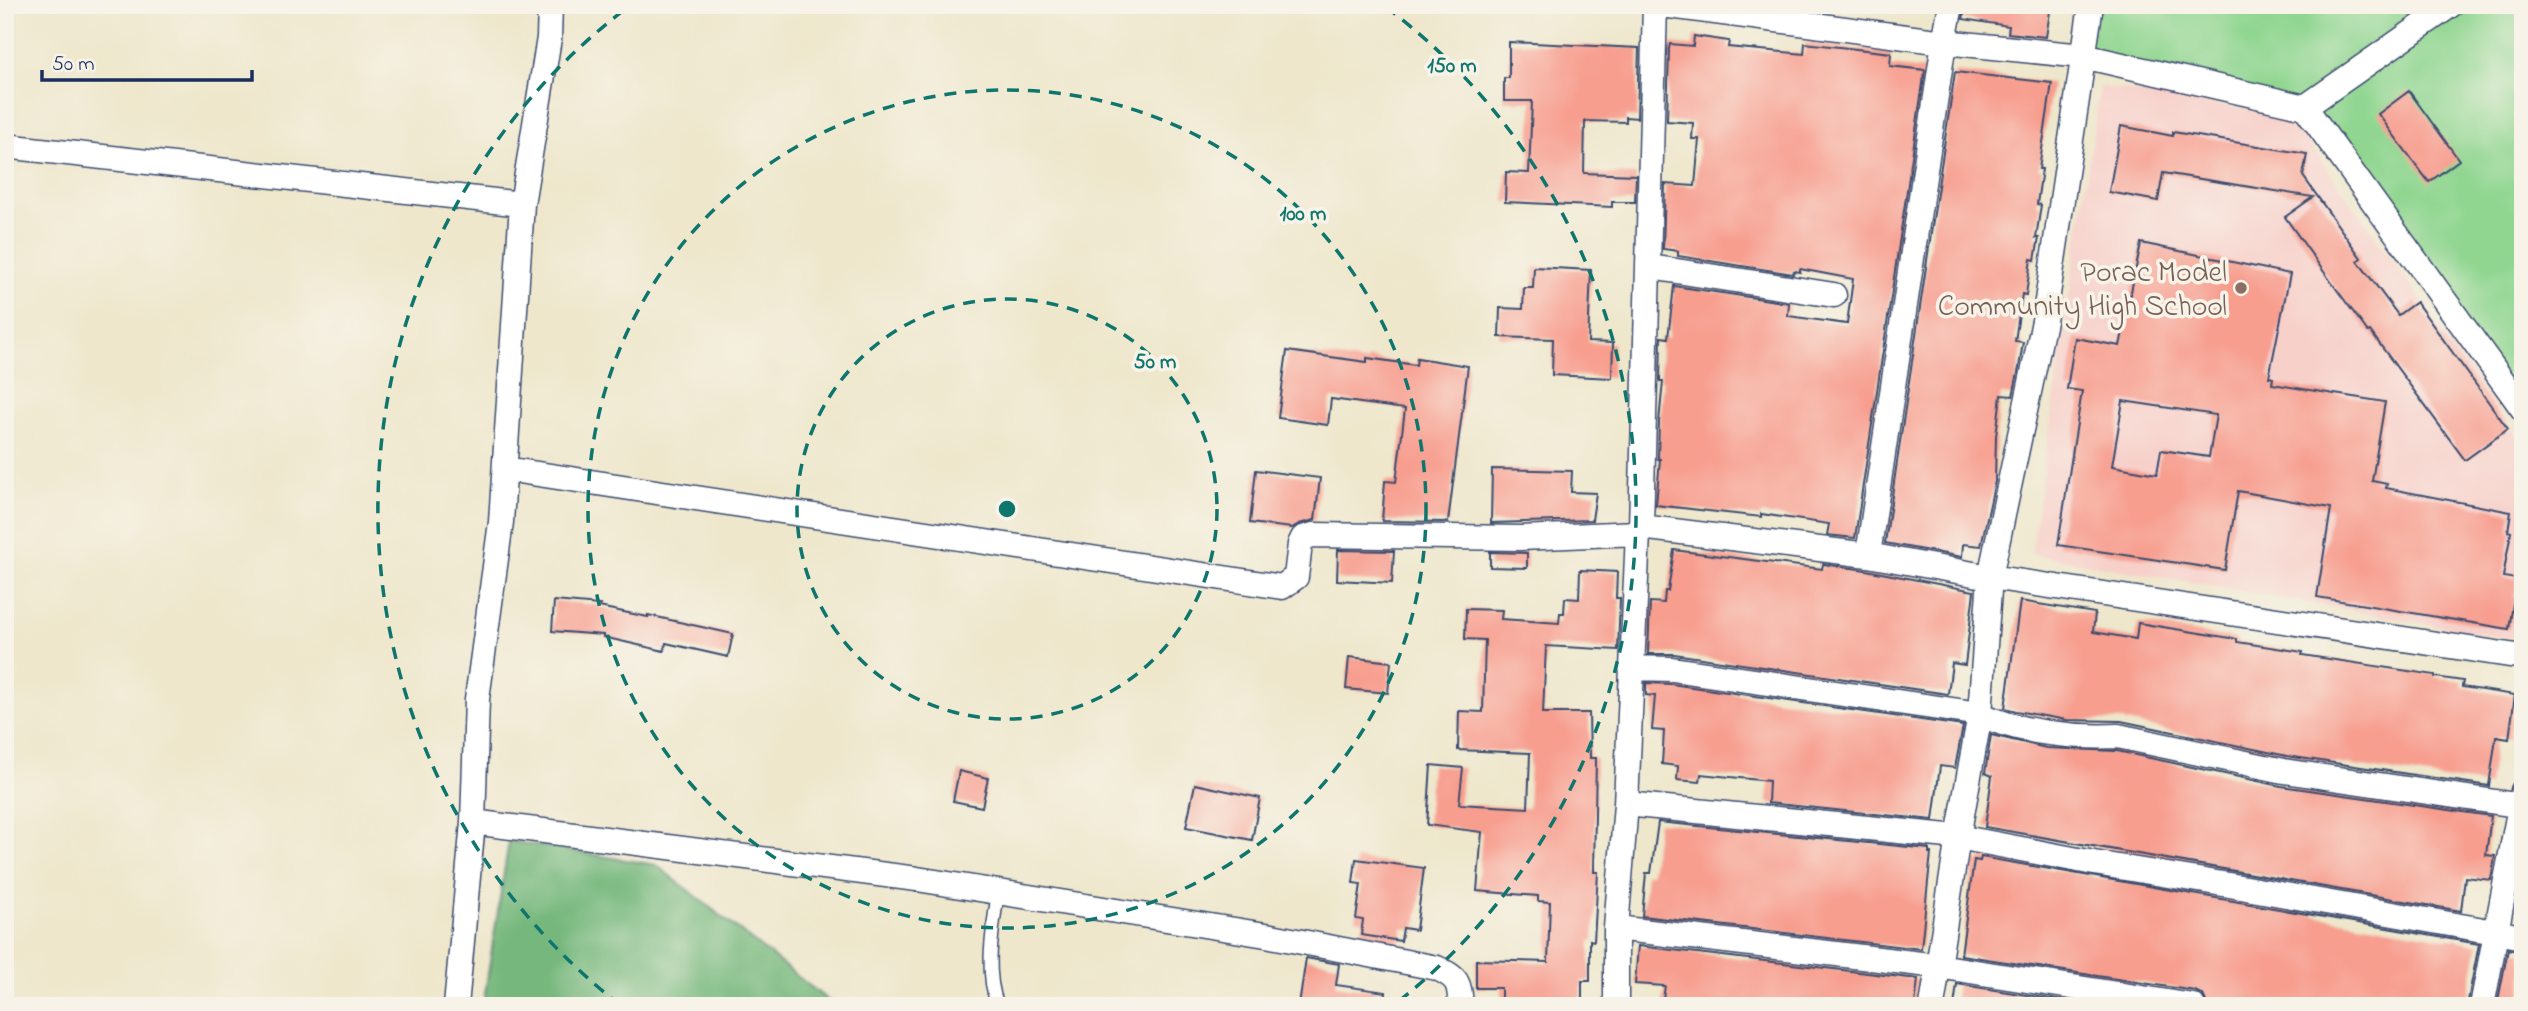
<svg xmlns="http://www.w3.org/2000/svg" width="2528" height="1011" font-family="'Indie Flower',sans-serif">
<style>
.built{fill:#f7d0ca}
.green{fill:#90d691;stroke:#568278;stroke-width:2}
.forest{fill:#74b77b;stroke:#48736c;stroke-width:2}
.building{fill:#f79e8f;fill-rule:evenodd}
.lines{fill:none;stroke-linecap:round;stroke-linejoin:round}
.service-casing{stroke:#3b4b6e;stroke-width:15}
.minor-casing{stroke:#3b4b6e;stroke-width:27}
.service{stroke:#fff;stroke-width:12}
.minor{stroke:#fff;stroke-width:24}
.ring{fill:none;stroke:#0f766e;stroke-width:3.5;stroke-dasharray:12 9}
.education-dot{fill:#8d6e63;stroke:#f7f3e8;stroke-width:2.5}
.labels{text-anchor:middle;stroke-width:7;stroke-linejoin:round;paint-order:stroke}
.education-label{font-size:30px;fill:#785e54;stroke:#f7f3e8;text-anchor:end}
.centre{fill:#0f766e;stroke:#f7f3e8;stroke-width:3.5}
.ring-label{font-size:21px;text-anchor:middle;font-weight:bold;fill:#0f766e;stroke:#f7f3e8;stroke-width:7;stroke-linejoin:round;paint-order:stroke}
</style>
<rect width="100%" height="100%" fill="#f7f3e8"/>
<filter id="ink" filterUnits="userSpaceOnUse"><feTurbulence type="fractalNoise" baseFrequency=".0143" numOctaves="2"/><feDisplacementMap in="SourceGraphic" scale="14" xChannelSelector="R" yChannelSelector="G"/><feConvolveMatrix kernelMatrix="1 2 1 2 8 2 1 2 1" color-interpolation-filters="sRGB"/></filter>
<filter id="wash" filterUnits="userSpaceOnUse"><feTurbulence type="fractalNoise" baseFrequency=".00686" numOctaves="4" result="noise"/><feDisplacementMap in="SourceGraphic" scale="28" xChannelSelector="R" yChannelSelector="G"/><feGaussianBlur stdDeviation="1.57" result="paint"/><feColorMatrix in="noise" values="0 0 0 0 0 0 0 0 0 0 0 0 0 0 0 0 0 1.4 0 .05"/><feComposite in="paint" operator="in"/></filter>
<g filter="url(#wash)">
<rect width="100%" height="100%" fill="#eee7cc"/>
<path class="built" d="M2100,86L2266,112L2304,136L2521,441L2523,602L2519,640L2031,554Z"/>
<path class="green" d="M2091,5H2523V409L2305,107L2083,56Z"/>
<path class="forest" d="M509,841L656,865L835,1006H483Z"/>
<g id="blocks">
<path class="building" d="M1966,5H2051L2046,37L2008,33L2009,26L1963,19Z
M1694,36L1729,41L1728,47L1804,54L1805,43L1891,53L1890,66L1925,70L1855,538L1827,535L1829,524L1761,514V517L1656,505L1660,459H1658L1659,422L1663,381H1660L1661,337L1668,338L1674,286L1789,303L1788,316L1847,324L1853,279L1800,269V272L1794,271L1793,274L1678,256V251L1663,249L1665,184L1695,186L1699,139H1692L1693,123L1667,121L1669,49L1670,44L1693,46Z
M1509,42L1639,48L1637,118L1626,117V122L1585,121L1584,173L1636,175L1635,202H1612V207L1505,202L1506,172L1529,173L1532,101H1504V78H1509Z
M1955,72L2052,83L2039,169H2042L2037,204L2041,205L2036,238H2039L2035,260L2031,259L2026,295L2022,294L2015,341L2023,342L2019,368L2013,396L2001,395L1996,436L1995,481L1981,546L1963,544L1962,557L1885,543Z
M2409,91L2459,160L2429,182L2378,114Z
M2121,126L2173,136V132L2307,154L2303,176L2361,258L2358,261L2398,315L2416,302L2508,429L2465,460L2370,331L2368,332L2329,279L2285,217L2313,197L2163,173L2158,201L2109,192Z
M2141,243L2290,274L2269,377L2273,378L2272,384L2385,402L2372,481L2387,484L2386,488L2511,512L2508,531L2511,532L2503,577L2517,579L2509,629L2317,597L2331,508L2238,491L2225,570L2058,545L2082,391L2067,389L2075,338L2120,346ZM2123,401L2216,415L2209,457L2161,450L2157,474L2112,466Z
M1534,267L1591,270L1588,342L1613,343L1612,378L1552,375L1553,339L1499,337L1500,308L1523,309L1524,288H1533Z
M1287,351L1367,362V358L1416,365L1417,358L1468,366L1448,522L1382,521L1385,481L1396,482L1405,409L1331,399L1328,425L1278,418Z
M1492,469L1572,471L1571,492L1596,493L1592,520L1491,523Z
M1256,470L1320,478L1315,520L1299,524L1292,528L1250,523Z
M1338,550L1394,551L1392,583L1337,580Z
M1674,550L1822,569L1823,564L1866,570L1974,591L1965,665L1952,663L1948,694L1674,654H1648L1650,602L1664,603L1665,591H1668Z
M1490,552L1527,553V568L1490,567Z
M1580,570L1617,572L1616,598H1620L1618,650L1546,646L1543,713H1589L1590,758H1596L1594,872H1598L1594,941L1590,940V981H1582V1006H1501V988H1476V960L1548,962L1550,902L1538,901V896L1477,891L1482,832L1427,825L1431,765L1463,768L1459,804L1528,808L1530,753L1458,750L1459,711L1483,712L1485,640L1465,639L1466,609L1502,610L1501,619L1559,623L1560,613H1564L1565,598L1579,599Z
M554,601L600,605L599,607L648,617V615L733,634L728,657L666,643L664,651L603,637V635L552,631Z
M2020,601L2095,613L2093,632L2136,639L2138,623L2237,639V642L2303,652L2302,655L2435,675V677L2463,681L2462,687L2515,695L2509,739L2496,737L2489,786L2287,756L2121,721L2067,720L2016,711L2005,708Z
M1349,657L1391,662L1388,693L1346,689Z
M1646,683L1671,684L1963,726L1955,768L1940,766L1933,820L1768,803L1769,781L1701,774L1700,782L1677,780L1678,766L1662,764L1664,731L1652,730L1655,696L1646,695Z
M1991,735L2046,748L2117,751L2281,786L2491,816L2486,855L2495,856L2491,880L2465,877L2461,911L1985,827L1992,776L1985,773Z
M959,771L988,778L982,807L953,801Z
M1195,784L1260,798L1252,840L1186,827Z
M1658,822L1929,849V853H1931L1921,949L1642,916L1646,873H1651Z
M1981,857L2479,944L2467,1006H2208L2203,995L2195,991L1961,955L1974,860L1980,861Z
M1356,859L1424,868L1416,930L1403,928L1401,941L1361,935L1363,920L1356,919L1361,884L1353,883Z
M1638,946L1918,979L1915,1006H1662L1665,986L1635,984Z
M2508,949L2523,952V1006H2497Z
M1306,958L1339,964L1336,985L1386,992L1385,1006H1299Z
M1957,984L2095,1006H1954Z"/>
</g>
</g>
<g filter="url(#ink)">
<use href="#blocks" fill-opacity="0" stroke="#3b4b6e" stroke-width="2"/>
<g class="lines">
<g class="service-casing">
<path id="service" d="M998,892C993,928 984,972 998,1006"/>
</g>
<g class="minor-casing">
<path id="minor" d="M1662,5L1944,42L2083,56L2305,107L2523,409
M2305,107L2451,5
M5,146L522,204
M1650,267L1834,295
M505,469L1282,587L1296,577L1300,544L1303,538L1313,535L1520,538L1638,533
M1641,527L1868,555L1990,577L2523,657
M1868,555L1944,42L1951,5
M1631,668L1672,669L1980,714C2019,733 2076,738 2118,736L2284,771L2523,806
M1626,804L1958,837L2094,863L2229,885L2523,937
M473,822L917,879L1266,935L1437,968C1459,979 1459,982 1461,1006
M1616,928L1938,966L2193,1006
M456,1006L473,822L477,699L501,522L522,204L549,38L550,5
M1616,1006V928L1626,804L1638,533L1641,527L1655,5
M1932,1006L1958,837L1980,714L1990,577L2044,321L2091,5
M2482,1006L2523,791"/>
</g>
<use href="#service" class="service"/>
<use href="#minor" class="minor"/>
</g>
</g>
<g class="ring">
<circle cx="1007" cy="509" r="210"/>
<circle cx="1007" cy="509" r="419"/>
<path d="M620 1005A629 629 0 0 1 628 7M1386 7A629 629 0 0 1 1394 1005"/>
</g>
<circle class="education-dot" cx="2241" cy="288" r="7"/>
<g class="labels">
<g class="education-label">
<text x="2227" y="281">Porac Model<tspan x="2227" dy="34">Community High School</tspan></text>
</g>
</g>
<circle cx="1007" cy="509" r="10" class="centre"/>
<g class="ring-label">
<text x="1452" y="72">150 m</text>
<text x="1303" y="220">100 m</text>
<text x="1155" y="368">50 m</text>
</g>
<rect width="2528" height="1011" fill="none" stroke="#f7f3e8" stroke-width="28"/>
<path d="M42 70v10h210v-10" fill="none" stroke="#1b2f5e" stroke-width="3.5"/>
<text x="52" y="70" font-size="21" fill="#1b2f5e" stroke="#f7f3e8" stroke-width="5" paint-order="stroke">50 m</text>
</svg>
